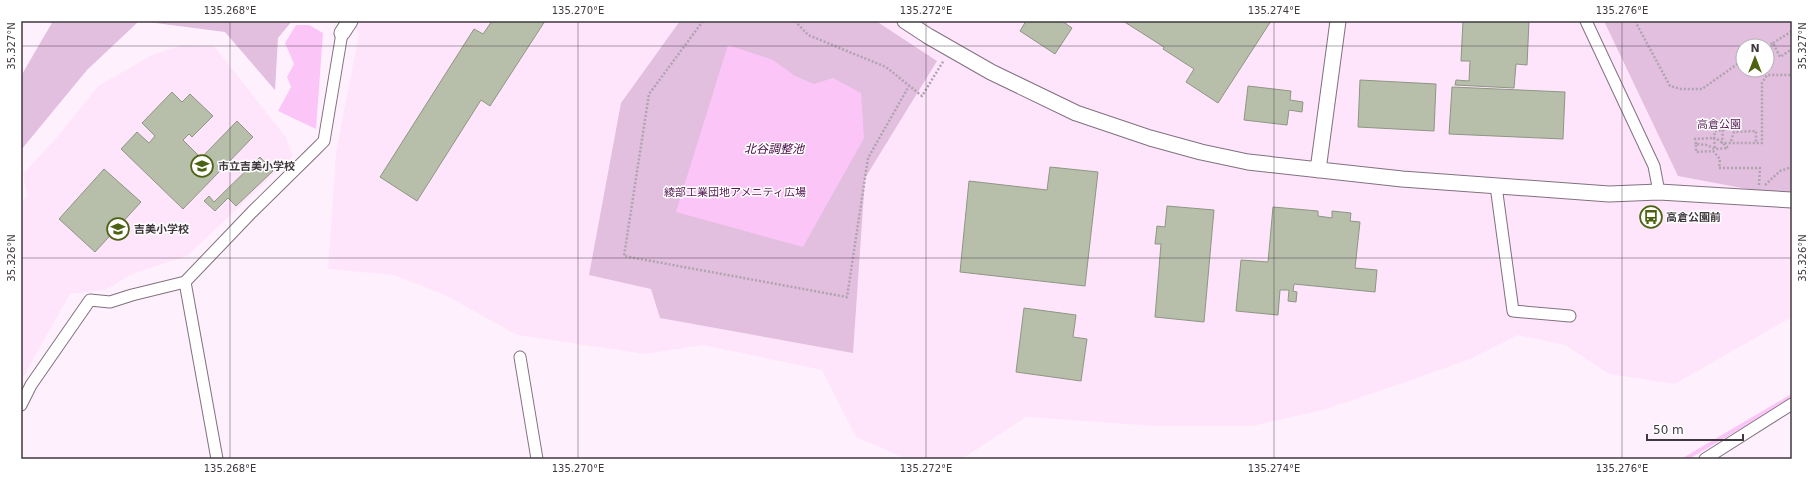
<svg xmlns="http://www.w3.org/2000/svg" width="1813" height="480" font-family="'DejaVu Sans','Noto Sans JP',sans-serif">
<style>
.built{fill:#fee5fb;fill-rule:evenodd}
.green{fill:#e2bedf;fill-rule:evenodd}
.water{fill:#fbc6f7}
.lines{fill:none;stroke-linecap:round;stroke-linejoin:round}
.stream{stroke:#fbc6f7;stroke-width:4}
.building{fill:#b7bfab;stroke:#8e9683}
.street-casing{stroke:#81717f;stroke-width:13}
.secondary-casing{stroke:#81717f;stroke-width:17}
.path{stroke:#afa4ae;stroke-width:2.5;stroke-dasharray:2 2;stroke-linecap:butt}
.street{stroke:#fff;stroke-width:11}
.secondary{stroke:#fff;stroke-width:15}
.ticks{fill:none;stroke:#3f383e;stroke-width:1;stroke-opacity:0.45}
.labels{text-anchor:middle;stroke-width:3;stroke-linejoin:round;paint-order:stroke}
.park-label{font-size:11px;fill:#551853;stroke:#fff}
.poi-label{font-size:11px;font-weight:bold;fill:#3f383e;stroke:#fff;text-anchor:start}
.water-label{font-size:12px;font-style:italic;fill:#470846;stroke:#fff}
.neatline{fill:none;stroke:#3f383e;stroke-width:1.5}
.ticks-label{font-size:10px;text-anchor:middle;fill:#3f383e}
</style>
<rect width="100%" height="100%" fill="#fff0fd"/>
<path class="built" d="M351,21H1792V317L1675,384L1609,374L1565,345L1518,335L1470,359L1406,382L1323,410L1252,426H1154L1026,417L962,459H907L856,437L822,370L703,345L645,354L517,335L445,295L394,275L328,269L336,153L359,33ZM1743,46H1767V70H1743Z
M182,45L214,46L285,136L293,156L187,256L132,274L105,290L70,294L21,381V203L27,196L23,174L58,136L98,86L152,55Z"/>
<path class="green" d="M53,21H139L87,70L21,150V76Z
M140,21H292L278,38L275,90L225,32Z
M680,21H876L937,61L865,178L853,353L660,318L651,289L589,275L621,103Z
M1604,21H1792V193L1758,191L1678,176ZM1743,46H1767V70H1743Z"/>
<path class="water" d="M296,25H309L323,33L316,129L278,111L291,87L287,77L294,64L285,43Z
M728,45L773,60L795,76L814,84L833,78L861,93L864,138L803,247L676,212Z"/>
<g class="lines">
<path class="stream" d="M1685,459L1792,396"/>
</g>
<path class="building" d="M492,21H545L490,106L481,100L417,201L380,177L474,29L483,34Z
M1026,21H1062L1072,28L1055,54L1020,31Z
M1123,21H1271L1218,103L1186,82L1194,69L1163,49L1164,47Z
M1463,21H1529L1527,65L1516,64L1514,88L1455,85L1456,80L1469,81L1470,61H1461Z
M1360,80L1436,84L1434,131L1358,127Z
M1248,86L1291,91L1290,100L1303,102L1302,112L1289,110L1287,125L1244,120Z
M1452,87L1565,92L1563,139L1449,134Z
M172,92L182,102L190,94L213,116L192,137L189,134L183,140L201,158L237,121L253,137L183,209L121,149L137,132L149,143L155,136L142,123Z
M260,157L273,171L236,206L228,198L215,211L204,201L209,196L214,202Z
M1050,167L1098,172L1085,286L960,272L969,181L1047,190Z
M104,169L141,202L95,252L59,219Z
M1167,206L1214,210L1204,322L1155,317L1161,244H1155L1157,226L1165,227Z
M1273,207L1318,211V216L1332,218V211L1351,213L1350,221L1360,222L1355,268L1377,270L1375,292L1294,284L1293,291L1297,292L1296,302L1288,301L1289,290H1280L1278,315L1236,311L1241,260L1268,262Z
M1024,308L1076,315L1073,337L1087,339L1081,381L1016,372Z"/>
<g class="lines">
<g class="street-casing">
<path id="street" d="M1586,21L1654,166L1659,192
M1496,186L1513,311L1570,316
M185,282L217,459
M520,357L537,459
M21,405L31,385L90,300L110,302L132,295L185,282L252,212L315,150L324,141L342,33
M1705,459L1792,404"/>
</g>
<g class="secondary-casing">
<path id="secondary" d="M905,21L928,36L991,72L1076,113L1150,138L1201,152L1248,162L1402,179L1609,194L1659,192L1792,200
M342,33L350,21
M1318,170L1338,21"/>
</g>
<path class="path" d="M703,21L649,94L624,256L847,297L868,158L909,86
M795,21L808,35L886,67L922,96L944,60
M1635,21L1670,86L1681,89H1702L1743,60
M1773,43L1792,31
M1767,46L1773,43L1780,57L1792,49
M1731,141L1734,132L1756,131V142
M1696,144L1695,139L1714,138L1715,149
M1759,185L1760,168H1719L1720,159L1713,151L1696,152V144L1707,145L1715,149L1728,148C1724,144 1720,140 1714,138L1715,131L1723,130L1722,143H1762V83L1767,75H1792
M1765,185L1780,171L1792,167"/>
<use href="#street" class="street"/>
<use href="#secondary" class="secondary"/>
</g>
<path class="ticks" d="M230,21V459M578,21V459M926,21V459M1274,21V459M1622,21V459M21,46H1743M1767,46H1792M21,258H1792"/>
<defs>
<g id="school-ring" transform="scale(1.15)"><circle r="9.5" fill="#fff" stroke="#4b6312" stroke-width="1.5"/><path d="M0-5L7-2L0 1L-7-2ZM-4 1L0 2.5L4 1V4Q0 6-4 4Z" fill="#4b6312"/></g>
<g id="bus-ring" transform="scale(1.15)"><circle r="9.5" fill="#fff" stroke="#4b6312" stroke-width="1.5"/><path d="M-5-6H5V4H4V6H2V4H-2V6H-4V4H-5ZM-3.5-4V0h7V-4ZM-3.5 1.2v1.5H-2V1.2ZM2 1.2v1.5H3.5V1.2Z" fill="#4b6312"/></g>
</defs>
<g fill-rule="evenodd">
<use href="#school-ring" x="202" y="166"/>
<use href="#bus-ring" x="1651" y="217"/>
<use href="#school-ring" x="118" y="229"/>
</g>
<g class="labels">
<g class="park-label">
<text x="1719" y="128">高倉公園</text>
<text x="735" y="196">綾部工業団地アメニティ広場</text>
</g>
<g class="poi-label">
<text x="218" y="170">市立吉美小学校</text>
<text x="1666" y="221">高倉公園前</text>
<text x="134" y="233">吉美小学校</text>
</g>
<g class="water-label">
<text x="774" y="153">北谷調整池</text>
</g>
</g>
<rect width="1813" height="480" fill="none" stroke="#ffffff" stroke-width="44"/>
<g transform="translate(1755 58)"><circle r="19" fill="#ffffff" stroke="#b2afb2"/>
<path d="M0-3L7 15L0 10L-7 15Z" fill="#4b6312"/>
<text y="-6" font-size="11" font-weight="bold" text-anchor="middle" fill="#3f383e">N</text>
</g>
<path d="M1647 434v6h96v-6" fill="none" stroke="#3f383e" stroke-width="2"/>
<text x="1653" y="434" font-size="12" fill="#3f383e" stroke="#ffffff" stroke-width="3" paint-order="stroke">50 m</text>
<rect x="22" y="22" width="1769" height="436" class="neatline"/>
<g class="ticks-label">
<text x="230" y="14">135.268°E</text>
<text x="578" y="14">135.270°E</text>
<text x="926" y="14">135.272°E</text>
<text x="1274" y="14">135.274°E</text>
<text x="1622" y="14">135.276°E</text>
<text transform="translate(11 46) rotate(-90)" y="4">35.327°N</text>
<text transform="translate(1802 46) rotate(-90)" y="4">35.327°N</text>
<text transform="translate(11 258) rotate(-90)" y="4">35.326°N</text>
<text transform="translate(1802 258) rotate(-90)" y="4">35.326°N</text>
<text x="230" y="472">135.268°E</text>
<text x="578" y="472">135.270°E</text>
<text x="926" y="472">135.272°E</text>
<text x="1274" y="472">135.274°E</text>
<text x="1622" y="472">135.276°E</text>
</g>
</svg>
